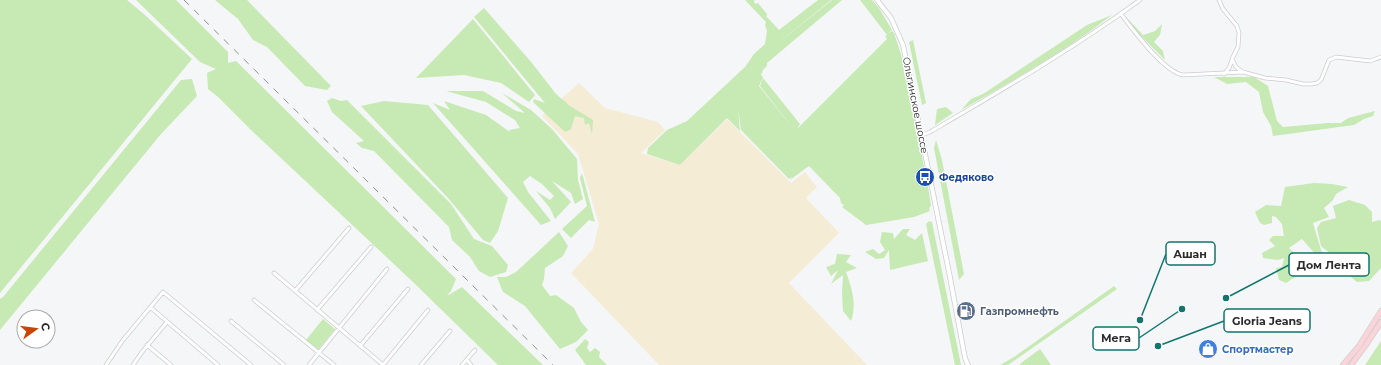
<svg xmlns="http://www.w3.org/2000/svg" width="1381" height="365" font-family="Montserrat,sans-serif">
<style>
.industrial{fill:#f5ecd6}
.green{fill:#c7e9b4}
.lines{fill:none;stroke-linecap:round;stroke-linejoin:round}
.street-casing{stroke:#cccccf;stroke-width:4.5}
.secondary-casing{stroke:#cccccf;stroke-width:5.5}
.primary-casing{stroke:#d0d0d1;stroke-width:6}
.street{stroke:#fff;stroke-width:3}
.secondary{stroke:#fff;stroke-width:4}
.primary{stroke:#fad4d8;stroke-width:4.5}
.rail{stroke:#909092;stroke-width:1;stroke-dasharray:7 7;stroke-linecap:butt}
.labels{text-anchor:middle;stroke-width:3;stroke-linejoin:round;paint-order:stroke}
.street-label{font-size:10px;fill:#2b2b2c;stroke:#fff}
.transit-label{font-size:10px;font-weight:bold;fill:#164399;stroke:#fff;text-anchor:start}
.service-label{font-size:10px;font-weight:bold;fill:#4e5e75;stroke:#fff;text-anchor:start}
.shop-label{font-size:10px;font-weight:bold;fill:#366cbe;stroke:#fff;text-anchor:start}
.leader{fill:none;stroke:#0f766e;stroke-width:1.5}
.callout-dot{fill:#0f766e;stroke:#fff;stroke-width:1.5}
.callout{fill:#fff;stroke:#0f766e;stroke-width:1.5}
.callout-label{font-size:11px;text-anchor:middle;font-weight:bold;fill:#2b2b2c}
</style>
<rect width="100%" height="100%" fill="#f5f6f8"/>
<path class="industrial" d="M579,83L605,108L658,122L665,130L641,153L680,165L727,119L791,183L805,172L817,187L806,198L839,233L789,283L867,365H659L571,273L593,249L599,224L578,154L542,116Z"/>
<path class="green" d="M0,0H127L145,15L192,59L0,293Z
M136,0H176L228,52V63L236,61L456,279L451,291L447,296L462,287L543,365H498L413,282L250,129L218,97L208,89L207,73L216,69L200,62Z
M215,0H247L331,86L327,90L305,86L267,47L253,40L238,19Z
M745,0H754L755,4L758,3L767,14L766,18L767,17L779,30L818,0H831L773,47L832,0H842L767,63V66L763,70L761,75L763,77L759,86L795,131L760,86L763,78L800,124L797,129L887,39L885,36L887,35L860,0H872L879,8L892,30L887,34L892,31L894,33C910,77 917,126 925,173L924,175L925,179L927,180L931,206L929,208L930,211L914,217L866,225L842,207L844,205L841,203L840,198L809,166L790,180L792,177L789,179L741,130L738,108L740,131L727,118L680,165L647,154L648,148L667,130L687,121L745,67L754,54L765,44L767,31L765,25L766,22Z
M484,8L532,63L556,94L570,106L593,120L592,134L589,123L585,125L584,118L575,116L571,129L565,132L533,102L534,99L545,103L474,17Z
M1112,15C1065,51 1013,81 961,110L971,99L983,94L1087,25Z
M1126,17L1143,35L1155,31L1162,24L1160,35L1154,42L1163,51L1165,60L1128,23Z
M473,19L535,95L529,102L501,83L464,75L416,78Z
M913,40L926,103L922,105L909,42Z
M1214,77H1254L1268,86L1277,121L1283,127L1328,123H1341L1348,118L1375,111L1373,116L1364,119L1354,125L1273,136L1271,126L1263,112L1259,92L1246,82L1227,84Z
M192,79L197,96L161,134L0,330V299L3,297L181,80Z
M446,91H483L516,111L525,113L502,93L531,110L552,129L577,159L578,180L583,199L575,204L571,193L552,181L571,202L555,219L550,208L536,191L550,200L554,196L542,184L530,176L523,182L528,192L551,221L541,225L433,103L450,110L444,101L486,115L510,132L509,130L520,128L515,120L486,102Z
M332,98L341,101L347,100L451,204L474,239L492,246L508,265L506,272L490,277L479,271L470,257L452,240L449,227L374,151L362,148L356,143L364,141L332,112L327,101Z
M384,101L428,105L508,198L498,231L490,243L483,240L448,198L361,106Z
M946,107L953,113L935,125L937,109Z
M936,140L942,160L964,274L959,280L934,148Z
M582,173L595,222L589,220L571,238L562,229L587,206L580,178Z
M1314,183L1332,184L1348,187L1336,194L1333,200L1324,208L1329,217L1313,223L1322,253L1317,256L1302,239L1289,248L1295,254L1289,263L1298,265L1297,276L1286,283L1279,280L1276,268L1282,267L1284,258L1278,260L1263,258L1262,253L1275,246L1269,240L1273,236H1284L1282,224L1276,217L1272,216V223L1264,225L1260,223L1255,212L1266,205L1281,206L1285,187Z
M1349,200L1365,205L1372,212V222L1379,220L1381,221V268L1369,281L1357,282L1334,263L1335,257L1321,246L1317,228L1321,222L1336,218L1333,206Z
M929,221L932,222L961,365H955L926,224Z
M903,229H910L906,235L915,240L922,233L928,261L890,270L889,250L884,258L876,259L865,252L873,249L879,254L885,250L880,242L882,232L893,233L894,239Z
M559,232L568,246L563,256L545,268L544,279L542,285L550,296L556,295L574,308L581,322L588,330L576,342L560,349L525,306L503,292L497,277H506L516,272Z
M837,254L851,255L846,262L857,268L846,272C852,289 857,304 851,321L843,311L842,293L843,275L831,284L838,270L831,276L826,267L835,264Z
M1114,286L1117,289L1008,365H1000L1014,357Z
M323,319L335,329L318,350L306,340Z
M585,339L589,342L587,348L590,352L595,348L600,352L599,357L607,365H586L575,350Z
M1381,341V365H1365Z
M1040,349L1051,365H1020L1021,363Z"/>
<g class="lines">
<g class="street-casing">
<path id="street" d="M1219,0L1223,9L1237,26L1239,33L1238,47L1232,59L1236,67L1243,72
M1121,14C1133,30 1164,72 1183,75L1243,72L1265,78L1286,80L1303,84H1311L1317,83L1321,80L1329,60L1336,57L1370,61L1381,57
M1224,74L1229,68L1232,60
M922,135L930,132C1002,90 1073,49 1140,0
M274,273L383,365
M295,291L349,228
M254,300L334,365
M150,307L218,365
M317,310L371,247
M231,321L284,365
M147,345L171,365
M360,346L408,289
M467,360L471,365
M106,365L123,340L163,292L251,365
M133,365L142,352L167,322
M309,365L387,269
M383,365L428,310
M421,365L450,331
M462,365L475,350"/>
</g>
<g class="secondary-casing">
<path id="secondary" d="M877,0L891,18L903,45L949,272L965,358L968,365"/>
</g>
<g class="primary-casing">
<path id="primary" d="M1343,365L1359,346L1381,311
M1351,365L1366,345L1381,322"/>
</g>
<use href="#street" class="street"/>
<use href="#secondary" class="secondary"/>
<use href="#primary" class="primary"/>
<path class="rail" d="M184,0L553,365"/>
</g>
<defs>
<g id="bus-disc" transform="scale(1)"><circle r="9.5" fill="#1a4fb4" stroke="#fff"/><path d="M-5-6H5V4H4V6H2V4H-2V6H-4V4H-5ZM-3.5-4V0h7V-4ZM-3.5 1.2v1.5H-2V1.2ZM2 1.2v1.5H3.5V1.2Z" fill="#fff"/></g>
<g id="fuel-disc" transform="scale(1)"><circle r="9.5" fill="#5c6f8a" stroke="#fff"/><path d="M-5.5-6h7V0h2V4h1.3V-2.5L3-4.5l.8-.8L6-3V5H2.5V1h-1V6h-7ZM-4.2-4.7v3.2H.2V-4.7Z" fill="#fff"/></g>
<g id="shop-disc" transform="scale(1)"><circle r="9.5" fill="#3f7fe0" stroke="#fff"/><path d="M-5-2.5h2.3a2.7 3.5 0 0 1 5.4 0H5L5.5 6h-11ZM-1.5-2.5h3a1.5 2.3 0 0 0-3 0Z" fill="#fff"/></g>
</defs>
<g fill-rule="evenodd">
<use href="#bus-disc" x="925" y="177"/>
<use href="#fuel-disc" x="966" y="311"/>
<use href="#shop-disc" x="1208" y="349"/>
</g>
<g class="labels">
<g class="street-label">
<text transform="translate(916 105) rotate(79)" y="4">Ольгинское шоссе</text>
</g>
<g class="transit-label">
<text x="939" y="181">Федяково</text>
</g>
<g class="service-label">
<text x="980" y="315">Газпромнефть</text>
</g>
<g class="shop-label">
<text x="1222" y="353">Спортмастер</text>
</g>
</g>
<path class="leader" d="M1140 320L1166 254M1226 298L1289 265M1158 346L1224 321M1182 309L1139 338"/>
<g class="callout-dot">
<circle cx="1140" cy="320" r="4"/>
<circle cx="1226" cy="298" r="4"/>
<circle cx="1158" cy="346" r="4"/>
<circle cx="1182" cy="309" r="4"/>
</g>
<g class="callout">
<rect x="1166" y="242" width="49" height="23" rx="4"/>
<rect x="1289" y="253" width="80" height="23" rx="4"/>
<rect x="1224" y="309" width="86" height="23" rx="4"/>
<rect x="1093" y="327" width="46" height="23" rx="4"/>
</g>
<g class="callout-label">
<text x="1190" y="258">Ашан</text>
<text x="1329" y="269">Дом Лента</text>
<text x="1267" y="325">Gloria Jeans</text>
<text x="1116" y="342">Мега</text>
</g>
<g transform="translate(36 329) rotate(76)"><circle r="19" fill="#ffffff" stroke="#aaaaab"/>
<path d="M0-3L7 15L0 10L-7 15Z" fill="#c94401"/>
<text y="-6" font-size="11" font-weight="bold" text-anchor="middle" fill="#2b2b2c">С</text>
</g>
</svg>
